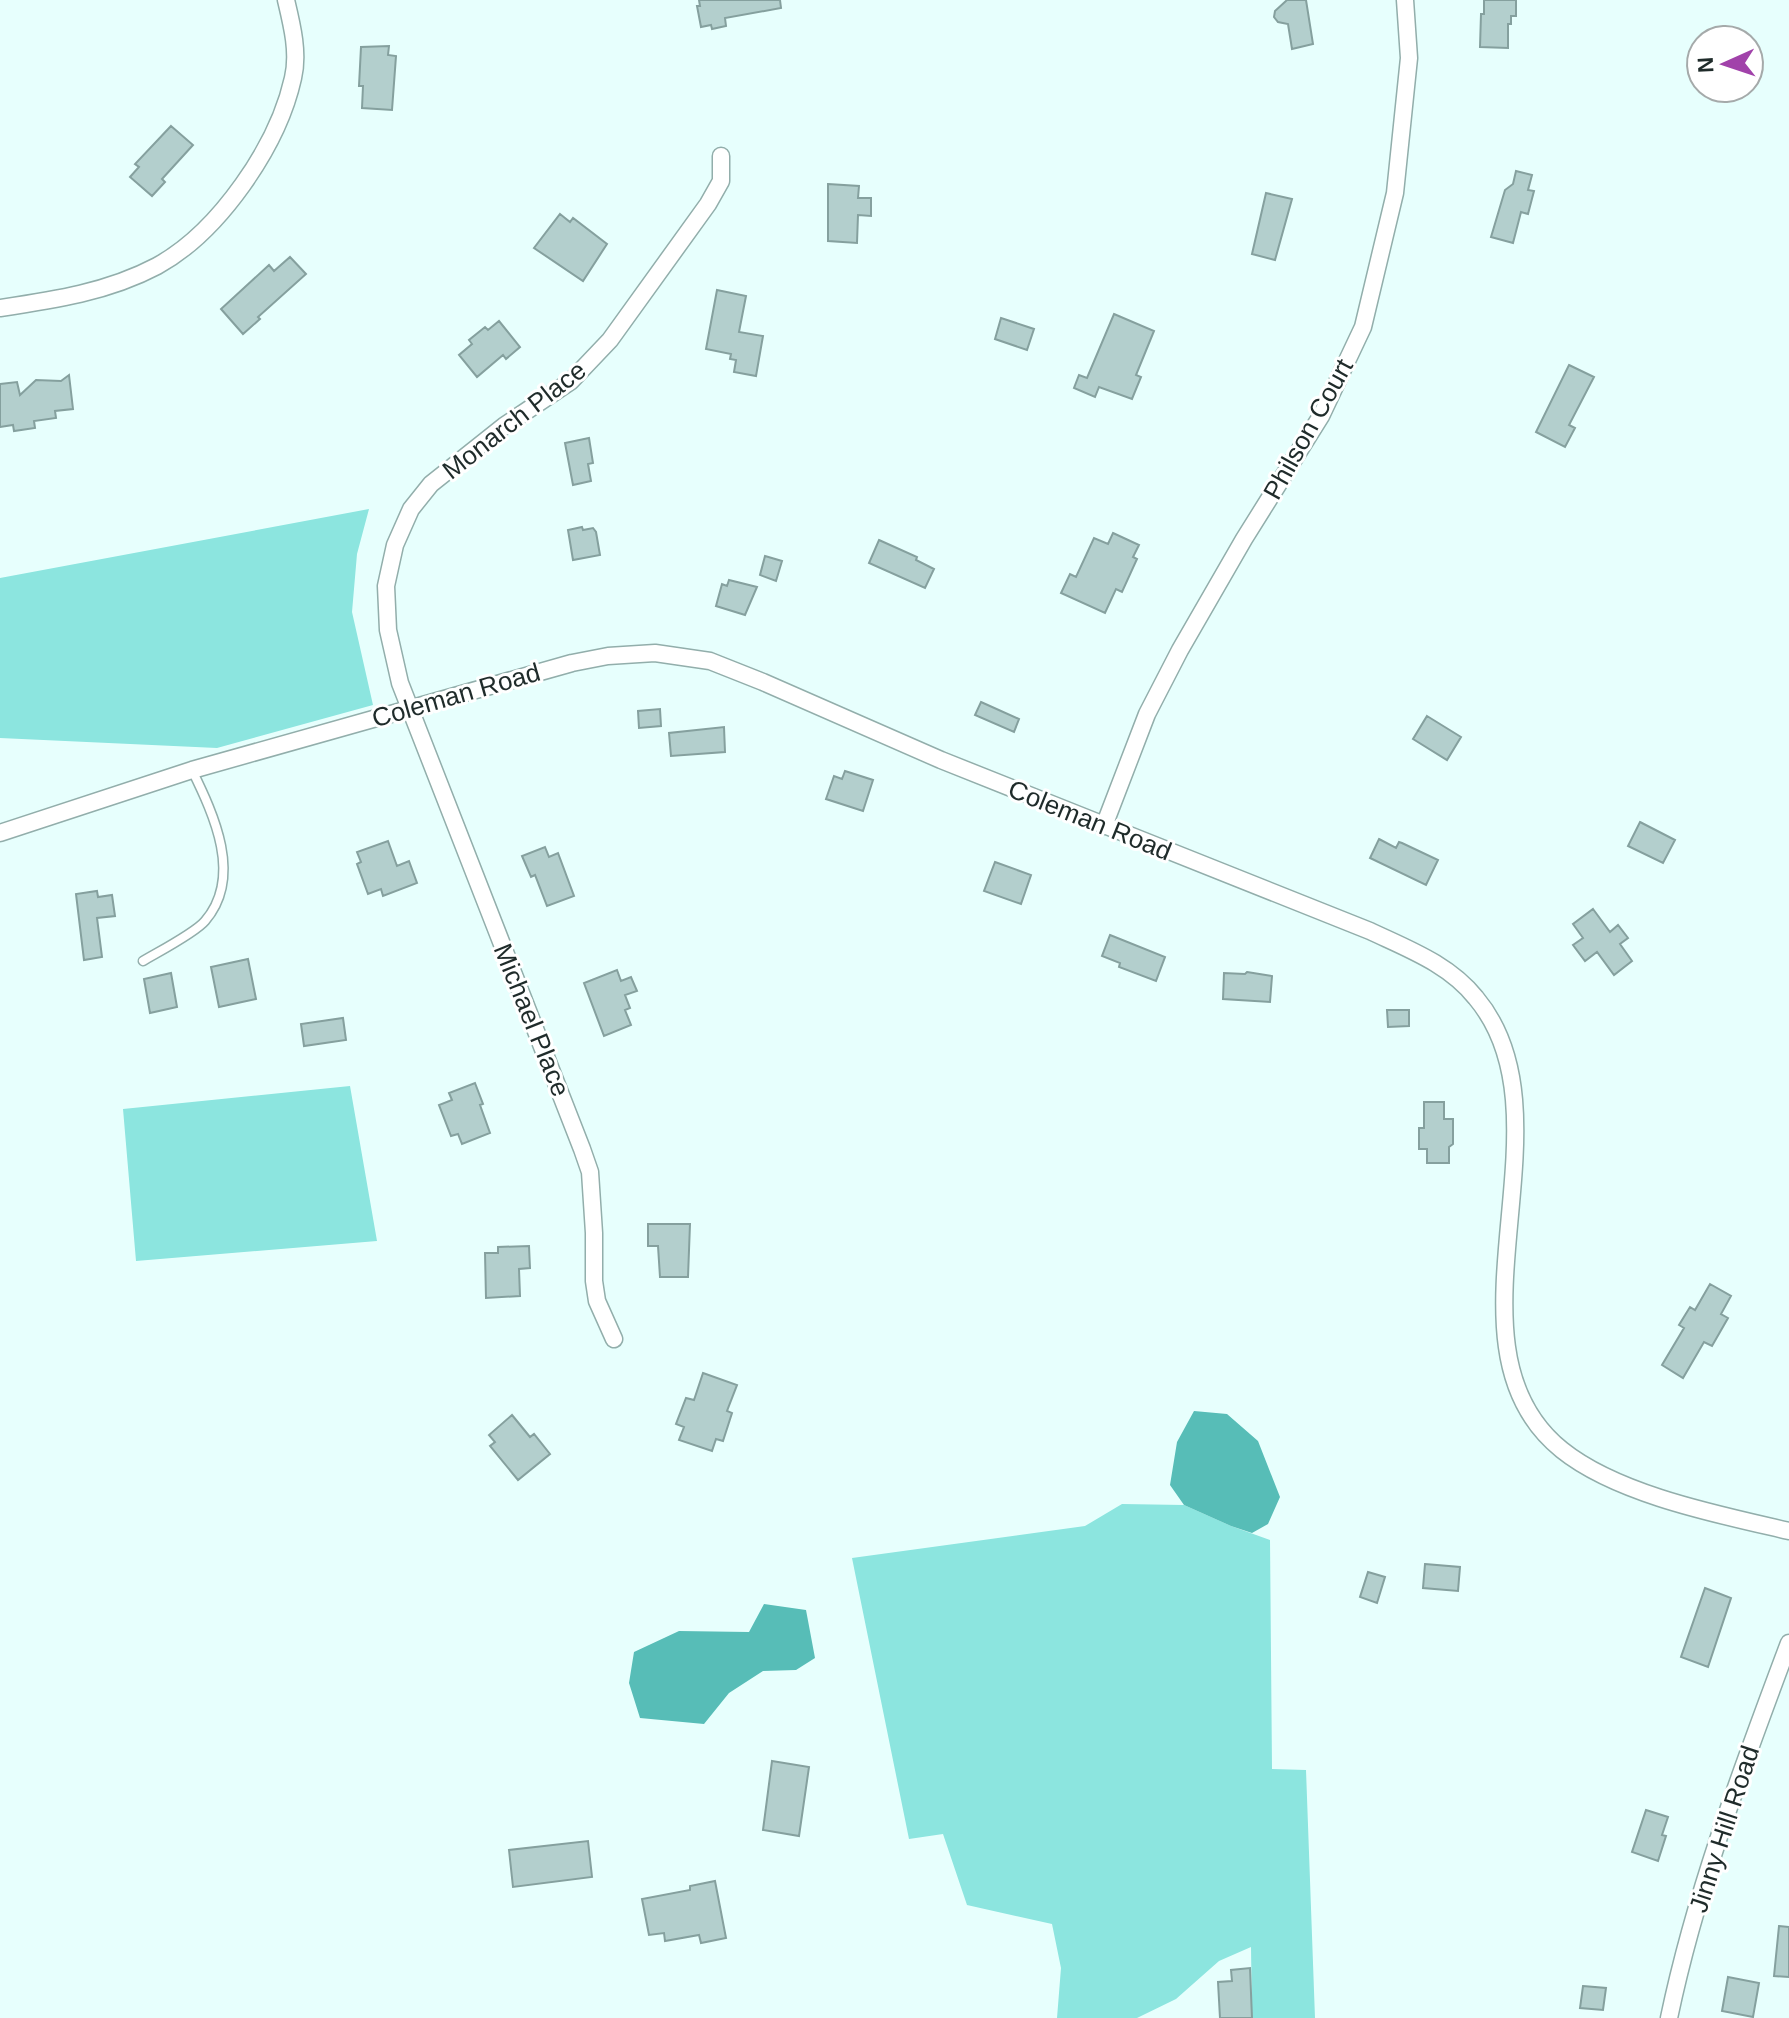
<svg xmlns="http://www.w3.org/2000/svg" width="1789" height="2018" font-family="Helvetica,sans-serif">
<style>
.green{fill:#8ce5df}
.water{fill:#57bdb7}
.building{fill:#b3cfcd;stroke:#85a09e;stroke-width:2}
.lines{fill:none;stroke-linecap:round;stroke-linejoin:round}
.lane-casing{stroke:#92aeab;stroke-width:11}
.street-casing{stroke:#92aeab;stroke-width:19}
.lane{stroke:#fff;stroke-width:8}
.street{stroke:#fff;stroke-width:16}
.labels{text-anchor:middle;stroke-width:6;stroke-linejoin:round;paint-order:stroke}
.street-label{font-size:26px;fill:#1f2b2a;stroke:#fff}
</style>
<rect width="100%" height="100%" fill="#e7fffd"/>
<path class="green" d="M369,509L357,554L352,612L373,705L217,748L0,738V578Z
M350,1086L377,1241L136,1261L123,1109Z
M1122,1504L1184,1505L1231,1526L1270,1540L1272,1769L1306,1770L1315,2018H1252L1251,1947L1219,1961L1176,1999L1137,2018H1057L1061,1968L1052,1924L967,1905L943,1834L909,1839L852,1558L1085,1526Z"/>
<path class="water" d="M1194,1411L1227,1414L1258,1441L1280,1497L1268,1524L1252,1533L1231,1526L1184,1505L1170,1485L1177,1442Z
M764,1604L806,1610L815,1658L796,1670L763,1671L729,1693L704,1724L640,1718L629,1683L634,1652L679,1631L749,1632Z"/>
<path class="building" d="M699,0H780L781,8L725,18L726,26L712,29L711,25L701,27L697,6H700Z
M1287,0H1306L1313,44L1292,49L1288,24L1278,22L1274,17L1275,11Z
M1484,0H1516V16H1511V24H1508V48L1480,47L1481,14H1484Z
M389,46L388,55L396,56L392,110L362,108L363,86H359L361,47Z
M171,126L193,145L162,179L165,182L152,196L130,177L139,167L135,164Z
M1516,171L1532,175L1528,190L1534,191L1528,214L1521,212L1513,243L1491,237L1505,190L1513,184Z
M828,184L859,186L858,198H871V216L858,215L857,243L828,241Z
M1266,193L1292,199L1275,260L1252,254Z
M560,214L570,222L573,218L607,244L583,281L534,248Z
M290,257L306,274L258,317L260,319L243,334L221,309L269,265L274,271Z
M717,290L746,296L739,332L763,336L756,376L734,372L736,360L730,359L731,354L706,349Z
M1114,314L1154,331L1136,375L1141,377L1132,399L1099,387L1095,397L1074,388L1079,375L1087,378Z
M1001,318L1034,329L1027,350L995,339Z
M499,321L520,347L506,359L503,355L477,377L459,355L472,344L469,340L485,327L488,330Z
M1569,365L1594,377L1569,425L1575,428L1565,447L1536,432Z
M69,375L73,409L55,411L56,418L34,421L35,428L14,431L13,425L0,427V384L17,382L20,395L36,380L61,381Z
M589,438L593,463L588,464L591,481L573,485L565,443Z
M582,527L583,530L593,528L596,532L600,555L573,560L568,530Z
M1113,533L1139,545L1133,557L1137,559L1122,592L1116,589L1105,613L1061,593L1070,574L1076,577L1094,538L1108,544Z
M879,540L917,557L916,560L934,569L925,588L869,563Z
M765,556L782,561L776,581L760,575Z
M729,580L757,587L745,615L716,606L722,584L727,586Z
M981,702L1019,719L1014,732L975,715Z
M660,709L661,726L639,728L638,711Z
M1427,716L1461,737L1447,760L1413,739Z
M724,727L725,752L671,756L669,733Z
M845,771L873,780L863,811L826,799L834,776L842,779Z
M1640,822L1675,840L1663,863L1628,846Z
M1379,839L1396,848L1399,842L1402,843L1438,860L1426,885L1370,858Z
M388,841L397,866L409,861L417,883L383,896L381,889L368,894L357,864L361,862L357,852Z
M545,847L549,857L558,853L574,896L547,906L535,875L531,877L522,856Z
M995,862L1031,875L1021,904L984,891Z
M97,891L98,897L112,895L115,916L97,918L102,957L84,960L76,894Z
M1593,909L1610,932L1618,925L1628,938L1620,944L1632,961L1614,975L1597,952L1585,961L1573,945L1583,938L1573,924Z
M1110,935L1165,957L1156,981L1119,967L1120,963L1102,956Z
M248,959L256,999L219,1007L211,967Z
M617,970L621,981L631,977L637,991L625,995L630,1008L625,1010L631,1025L604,1036L584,983Z
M1247,972L1272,976L1270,1002L1223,999L1224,973L1245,974Z
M171,973L177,1007L150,1013L144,979Z
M1387,1010H1409V1026L1388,1027Z
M343,1018L346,1040L304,1046L301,1024Z
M475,1083L483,1104L480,1105L490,1133L462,1144L458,1134L451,1136L439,1105L452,1100L449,1093Z
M1424,1102H1444V1119H1453V1144L1449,1147V1163H1427V1149H1419V1128H1424Z
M648,1224H690L688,1277H660L658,1246H648Z
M529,1246L530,1268L519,1269L520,1296L486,1298L485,1253H498V1247Z
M1710,1284L1731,1296L1721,1314L1728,1318L1712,1346L1704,1342L1683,1378L1662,1365L1684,1328L1679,1325L1690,1307L1695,1310Z
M703,1373L737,1385L727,1411L732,1413L723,1441L716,1439L712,1451L679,1440L684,1427L676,1424L686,1398L694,1400Z
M512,1415L530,1437L534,1434L550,1454L518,1480L490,1446L495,1442L489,1435Z
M1425,1564L1460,1567L1458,1591L1423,1588Z
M1368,1572L1385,1577L1377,1603L1360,1597Z
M1705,1588L1731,1598L1708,1667L1681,1657Z
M772,1761L809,1767L799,1836L763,1830Z
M1646,1810L1668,1817L1662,1835L1666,1836L1658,1861L1632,1852Z
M588,1841L592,1877L513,1887L509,1850Z
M715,1881L726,1938L701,1943L699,1935L665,1941L664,1933L649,1935L642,1899L690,1890V1886Z
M1779,1926L1789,1927V1977L1774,1976Z
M1250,1968L1252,2018H1220L1218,1982L1232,1981L1231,1970Z
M1728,1977L1759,1983L1753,2017L1722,2011Z
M1583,1986L1606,1988L1603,2010L1580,2008Z"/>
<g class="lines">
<g class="lane-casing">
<path id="lane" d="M143,961C158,952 195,933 205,921C243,877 214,815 192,770"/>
</g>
<g class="street-casing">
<path id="street" d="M0,308C54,300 108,292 157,266C219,232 278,146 293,78C299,53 292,25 286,0
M1104,826L1147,714L1180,650L1244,539L1321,416L1363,327L1395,193L1409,58L1405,0
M0,833L192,770L572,663L608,656L655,653L710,661L763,682L941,760L1370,931C1408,949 1449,964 1476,998C1579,1121 1431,1345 1562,1450C1618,1495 1720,1515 1789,1531
M614,1339L597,1301L594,1281V1233L590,1172L582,1149L400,683L388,630L386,586L395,545L411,509L431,484L504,426L571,381L610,340L708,204L721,181V156
M1669,2018C1696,1889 1743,1766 1789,1643"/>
</g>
<use href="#lane" class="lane"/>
<use href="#street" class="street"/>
</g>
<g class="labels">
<g class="street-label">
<text transform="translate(514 420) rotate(-38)" y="9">Monarch Place</text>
<text transform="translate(1308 429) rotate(-61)" y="9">Philson Court</text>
<text transform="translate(456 695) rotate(-16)" y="9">Coleman Road</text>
<text transform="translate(1090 820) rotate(22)" y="9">Coleman Road</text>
<text transform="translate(532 1020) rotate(68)" y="9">Michael Place</text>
<text transform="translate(1724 1829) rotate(-72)" y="9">Jinny Hill Road</text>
</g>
</g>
<g transform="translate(1725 64) rotate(267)"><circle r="38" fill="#ffffff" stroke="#a5aaaa" stroke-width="2"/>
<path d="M0-6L14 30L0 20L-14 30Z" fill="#a142aa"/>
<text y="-12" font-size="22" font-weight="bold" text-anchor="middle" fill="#1f2b2a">N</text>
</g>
</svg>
